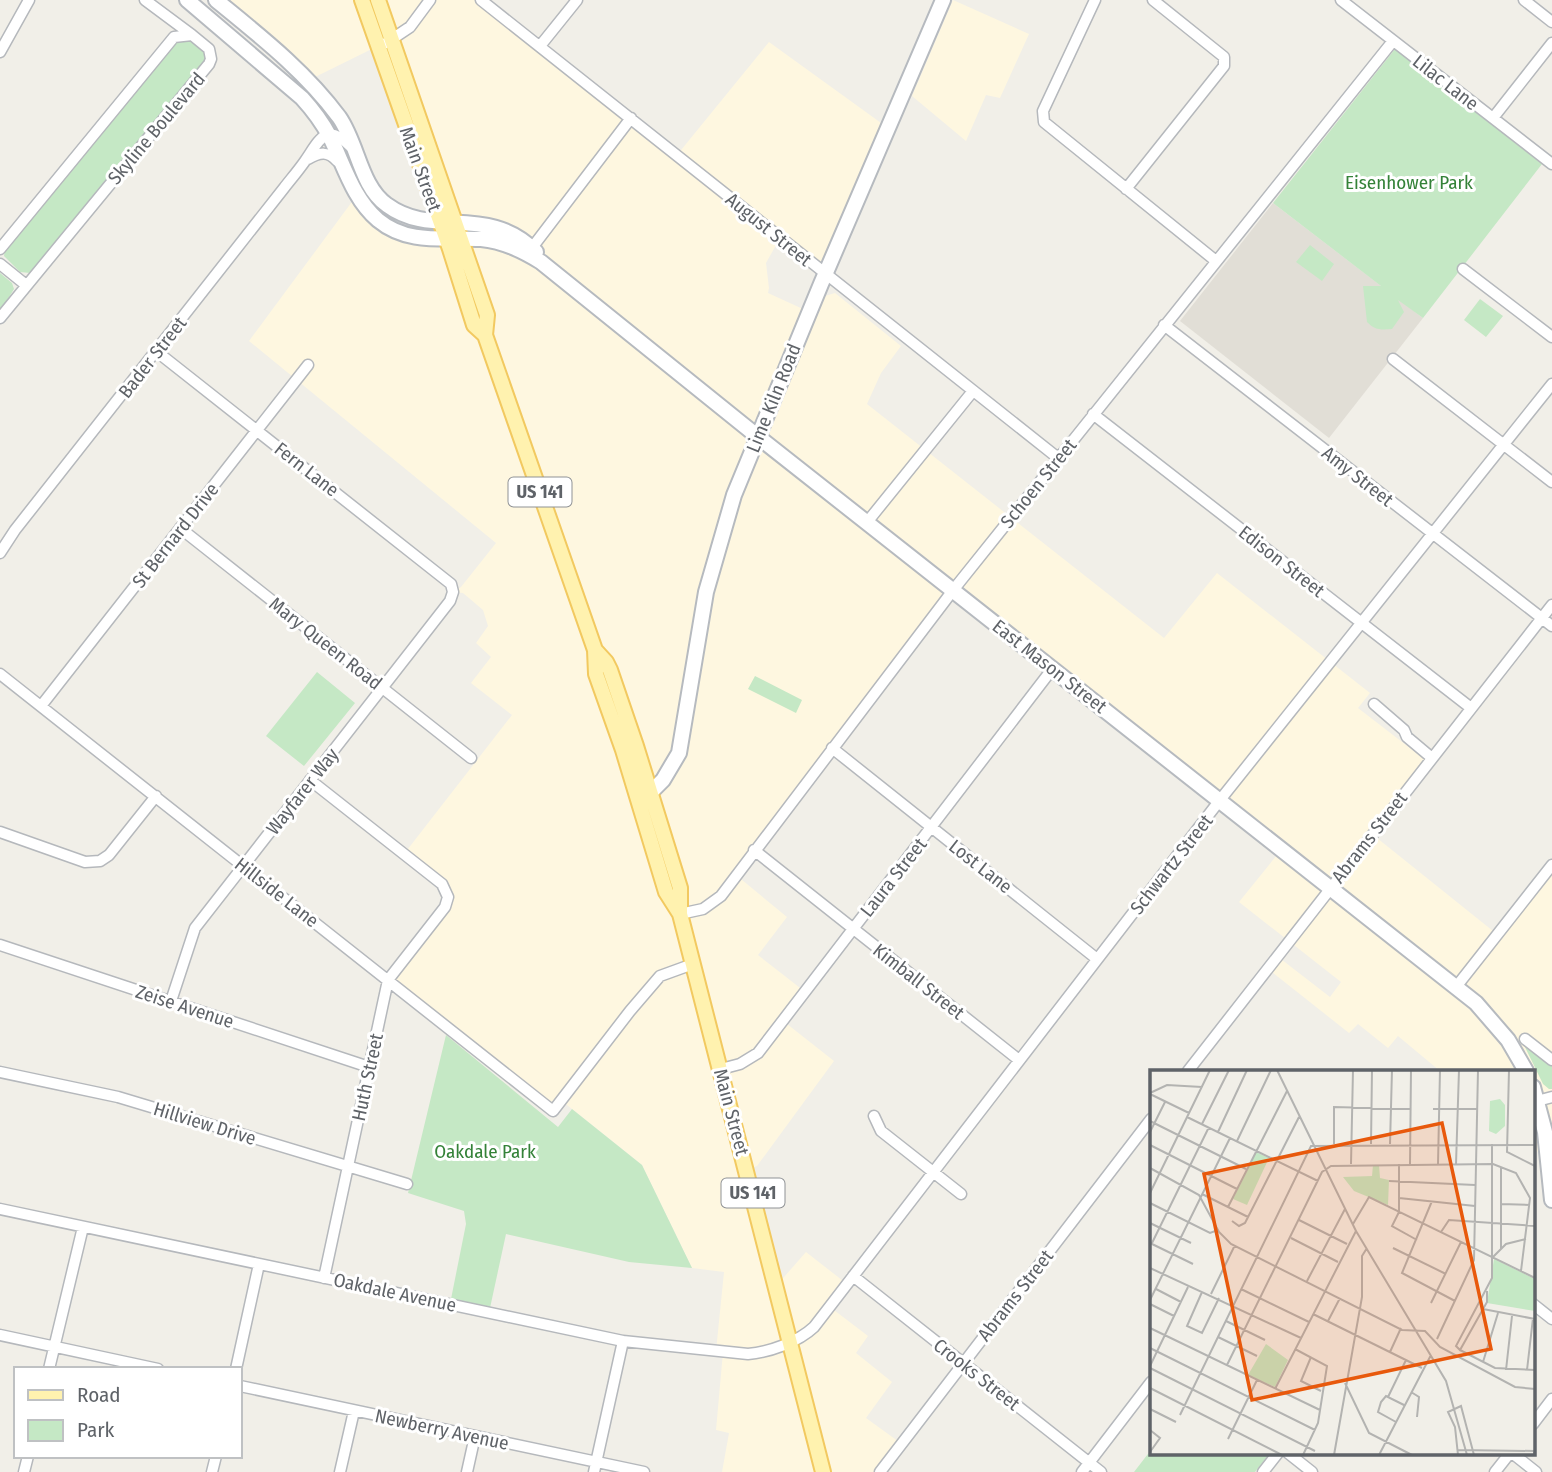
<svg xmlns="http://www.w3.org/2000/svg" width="1552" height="1472" font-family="'Fira Sans Condensed',sans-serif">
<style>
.commercial{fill:#fef7e0}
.education{fill:#e1ded6}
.green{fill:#c5e8c5}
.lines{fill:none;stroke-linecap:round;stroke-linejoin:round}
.minor-casing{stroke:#b5b8bc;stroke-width:13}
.secondary-casing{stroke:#b6babf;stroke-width:18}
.primary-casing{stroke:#f2c960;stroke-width:18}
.minor{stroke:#fff;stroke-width:10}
.secondary{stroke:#fff;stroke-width:14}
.primary{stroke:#fff2af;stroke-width:14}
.labels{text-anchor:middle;stroke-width:6;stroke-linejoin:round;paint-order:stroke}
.shield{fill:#fff;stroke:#8f9295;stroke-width:2}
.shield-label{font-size:18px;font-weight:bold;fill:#5f6368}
.street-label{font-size:19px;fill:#5f6368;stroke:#fff}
.park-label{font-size:19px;fill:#348238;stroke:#fff}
.inset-road{fill:none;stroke:#b3b3b1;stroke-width:2}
.view{fill:#e8590c;fill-opacity:0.15;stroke:#e8590c;stroke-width:3.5}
.inset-edge{fill:none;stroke:#5f6368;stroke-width:3.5}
</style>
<rect width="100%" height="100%" fill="#f1efe8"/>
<path class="commercial" d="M216,0H362L378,46L309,80Z
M378,0H481L677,155L769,42L888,128L825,274L780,238L766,263L769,288L768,293L816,315L825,296L835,293L901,346L881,373L867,404L1164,638L1217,573L1370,693L1358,708L1428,762L1372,834L1493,931L1496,935L1552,865V1200L1548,1160L1533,1148V1071H1440L1398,1036L1388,1048L1358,1024L1349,1033L1267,968L1277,956L1330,997L1341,982L1239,902L1281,850L954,589L736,875L787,917L758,955L804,991L782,1020L834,1061L757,1166L747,1170L777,1285L806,1252L847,1284L830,1307L868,1336L856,1353L892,1382L866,1418L902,1444L883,1468L888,1472H722L729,1433L716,1430L723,1352L716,1351L724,1272L692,1268L642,1165L562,1101L553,1111L388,980L445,907L447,891L404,854L512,715L471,683L491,657L476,643L488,626L483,610L463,593L453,592L461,587L496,543L249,341L357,195L392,230L461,239Z
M953,0L1029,34L1000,98L986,95L966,141L912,96Z"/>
<path class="education" d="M1273,203L1423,318L1329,438L1180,321Z"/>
<path class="green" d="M191,39L206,51L208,55L205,62L41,262L30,273L20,272L4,256L5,249L175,43Z
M1395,49L1542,164L1423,318L1398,300L1404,312L1392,329C1380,330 1375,330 1367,322L1363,286H1381L1273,203Z
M1310,245L1334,264L1322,281L1296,262Z
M0,273L12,283L14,289L0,312Z
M1480,299L1503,316L1486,337L1464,320Z
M317,672L355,703L304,766L266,736Z
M755,676L802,700L796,713L748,689Z
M446,1035L558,1127L572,1109L642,1165L692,1268L629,1262L506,1234L490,1308L451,1299L466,1224L464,1211L408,1193Z
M1524,1045L1552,1066V1089H1549L1543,1084Z
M1151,1450V1453H1270L1255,1472H1134Z"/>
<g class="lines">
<g class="minor-casing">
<path id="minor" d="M145,0L192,35
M481,0L1058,458
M1095,0L1043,111L1044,122L1216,261
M1341,0L1552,164
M1524,0L1552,22
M386,43L410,27L430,0
M540,46L577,0
M0,52L29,0
M1493,118L1552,43
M308,159C320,152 328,151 337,161
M1126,189L1224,66V57L1153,0
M0,249L174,37L192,35L209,49L211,59L209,64L0,318
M528,253L631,118
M0,264L26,285
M1463,269L1552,337
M1164,325L1552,626
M156,351L451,584L453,592L450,601L195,928L171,1001
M1393,359L1552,482
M1093,414L1471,708
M868,521L973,391
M180,528L471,758
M0,553L15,530L284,188C291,179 298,171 305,161C319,141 326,121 350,146
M0,674L553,1111L630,1011L660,976L693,964
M1374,704L1404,730L1407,737L1432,758
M41,706L308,365
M832,748L1097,959
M310,780L442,884L448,897L445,907L388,980L324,1278
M0,832L85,862L100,861L109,855L156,796
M754,850L1019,1060
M680,914L703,909L721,896L954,589L1393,41
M0,945L369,1067
M1456,987L1552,865
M1525,1039L1552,1060
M721,1069L740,1064L758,1053L1053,668
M1188,1071L1552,605
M0,1072L118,1097L407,1184
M1537,1101L1552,1097
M874,1116L881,1131L961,1194
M0,1209L623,1341L748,1354C770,1352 798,1342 814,1327L1220,800L1552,384
M853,1276L1101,1472
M1533,1304L1552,1319
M0,1335L158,1369
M49,1369L83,1227
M236,1369L259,1264
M240,1386L644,1472
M1533,1424L1552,1399
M1288,1453L1312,1472
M1512,1453L1536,1472
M24,1472L28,1456
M212,1472L216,1456
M340,1472L354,1411
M467,1472L475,1436
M594,1472L623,1341
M880,1472L1151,1119
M1082,1472L1151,1382
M1263,1472L1278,1453
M1495,1472L1510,1453"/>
</g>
<g class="secondary-casing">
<path id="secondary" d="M187,0L302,98C313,110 322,122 330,137C344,165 353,199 378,220C408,245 445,237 481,239C503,241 522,250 541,262L757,436L1476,1003L1508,1040L1526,1071
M216,0C260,36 305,71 339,117C358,144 360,186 387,205C433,239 488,203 536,252
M641,796L651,792L663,780L679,753L706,592L734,495L821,284L943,0
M1533,1087L1545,1132L1552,1200"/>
</g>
<g class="primary-casing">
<path id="primary" d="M362,0L450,249L474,325L485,335
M378,0L487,315L485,335L595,650L596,674L623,750L666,892L680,914
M595,650L606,662L610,670L636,746L680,888V914L823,1472"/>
</g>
<use href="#minor" class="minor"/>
<use href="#secondary" class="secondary"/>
<use href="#primary" class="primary"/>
</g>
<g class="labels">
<g class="shield">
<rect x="508.5" y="477.5" width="63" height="29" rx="5"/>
<rect x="721.5" y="1178.5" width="63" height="29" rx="5"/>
</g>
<g class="shield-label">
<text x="540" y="498">US 141</text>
<text x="753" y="1199">US 141</text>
</g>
<g class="street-label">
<text transform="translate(1446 82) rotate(38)" y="7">Lilac Lane</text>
<text transform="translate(156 128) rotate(-50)" y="7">Skyline Boulevard</text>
<text transform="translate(421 169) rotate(70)" y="7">Main Street</text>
<text transform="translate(769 229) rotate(39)" y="7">August Street</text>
<text transform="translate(152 357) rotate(-52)" y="7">Bader Street</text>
<text transform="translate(773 398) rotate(-68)" y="7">Lime Kiln Road</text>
<text transform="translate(307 469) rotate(38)" y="7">Fern Lane</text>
<text transform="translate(1358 476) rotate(38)" y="7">Amy Street</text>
<text transform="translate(1038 483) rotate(-51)" y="7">Schoen Street</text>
<text transform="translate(175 535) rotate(-52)" y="7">St Bernard Drive</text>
<text transform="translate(1282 561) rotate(38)" y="7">Edison Street</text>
<text transform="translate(326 643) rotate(38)" y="7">Mary Queen Road</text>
<text transform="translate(1050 666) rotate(38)" y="7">East Mason Street</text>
<text transform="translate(302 791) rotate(-52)" y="7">Wayfarer Way</text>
<text transform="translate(1369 837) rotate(-52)" y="7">Abrams Street</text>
<text transform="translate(1171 864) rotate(-52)" y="7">Schwartz Street</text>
<text transform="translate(981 866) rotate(38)" y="7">Lost Lane</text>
<text transform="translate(893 877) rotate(-52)" y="7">Laura Street</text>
<text transform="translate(277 892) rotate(38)" y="7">Hillside Lane</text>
<text transform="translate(919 981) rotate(38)" y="7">Kimball Street</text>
<text transform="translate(185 1006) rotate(18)" y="7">Zeise Avenue</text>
<text transform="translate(367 1077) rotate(-78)" y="7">Huth Street</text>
<text transform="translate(732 1112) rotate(75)" y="7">Main Street</text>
<text transform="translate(205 1123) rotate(17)" y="7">Hillview Drive</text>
<text transform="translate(395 1292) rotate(12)" y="7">Oakdale Avenue</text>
<text transform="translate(1015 1295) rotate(-52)" y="7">Abrams Street</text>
<text transform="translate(977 1374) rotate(38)" y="7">Crooks Street</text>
<text transform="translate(442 1429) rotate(12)" y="7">Newberry Avenue</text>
</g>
<g class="park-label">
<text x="1409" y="189">Eisenhower Park</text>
<text x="485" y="1158">Oakdale Park</text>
</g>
</g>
<g transform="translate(1150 1070)">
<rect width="385" height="385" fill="#f1efe8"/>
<path d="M350,29L355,35V56L346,64L339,61L340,31ZM106,82L119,88L97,135L83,129ZM223,95H229L230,108L239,110L238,135L204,121L193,107L222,106ZM344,189L385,209V241L337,233ZM116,274L138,290L125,317L98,305Z" fill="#c5e8c5"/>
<path class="inset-road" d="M127,0L207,163M359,0L357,82L385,96M0,23L17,15L52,17M0,24L39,43M283,39H327M37,47L168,111M0,51L96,99M52,54L79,0M0,62L15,32M68,62L97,0M87,71L121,0M184,74V37L260,39M221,74L222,0M240,74L242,0M0,75L87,119M201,94L203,0M249,94V142L242,156L267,170M260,94L261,0M288,94L290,0M306,94L309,0M0,98L49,125L69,162L81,174L252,260L275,261L290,277L365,317L385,319M239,111L325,115M0,123L60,0M52,124L98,147M249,128L325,136M282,131L252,203L305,231M0,133L60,163L68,160M351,134L380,135M78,137L137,21M149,150L197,174M82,151L89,156L95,153L149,47M0,153L41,173M203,154L219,127L385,208M206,161L296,311L317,385M291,162L299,150L385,156M141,168L188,192M0,173L43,194M2,173L59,57M243,178L296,204M351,179V97M343,187L356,174L376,169M0,198L151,268M157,211L195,139M6,219L31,232M91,219L159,252M337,221V232L310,280L306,276L342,208V74M52,222L37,256L52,263L69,228M61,224L85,175M0,230L80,68M281,233L311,172M0,234L24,246M333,239L385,249M163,244L272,298M76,251L115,270M178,251L190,228M0,258L170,340M68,267L107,286M287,269L324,190L328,0M0,278L165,360M145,279L177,296L168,353L153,385M310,280L345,298L385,300M240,282L251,258M161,287L151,311L171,321M333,292L348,243M77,295L172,102L181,96L343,94L366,103L380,128L371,201M0,296L38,217M0,298L165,381M356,300L362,246M377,300L383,248M195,313L219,363L262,385M0,318L132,385M125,319L206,161M261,322L269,327L267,347M238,327L256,290M0,339L26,352M30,345L161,76L385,75M246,352L228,342L231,332L236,326L254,335M0,360L10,368L0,382M78,369L107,310M307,380L384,381V385M184,385L212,227V186L217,178M229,385L281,285M308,385L305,357L298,342L311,336L324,385"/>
<path class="view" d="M292,53L341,279L102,330L54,104Z"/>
<rect width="385" height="385" class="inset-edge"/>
</g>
<rect x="14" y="1367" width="228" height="91" fill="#ffffff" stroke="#bfc1c3" stroke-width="2"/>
<rect x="28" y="1390" width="35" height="10" fill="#fff2af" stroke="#bfc1c3" stroke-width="2"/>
<text x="77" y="1402" font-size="21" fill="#5f6368">Road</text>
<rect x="28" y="1420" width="35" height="21" fill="#c5e8c5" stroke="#bfc1c3" stroke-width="2"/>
<text x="77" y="1437" font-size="21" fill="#5f6368">Park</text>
</svg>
